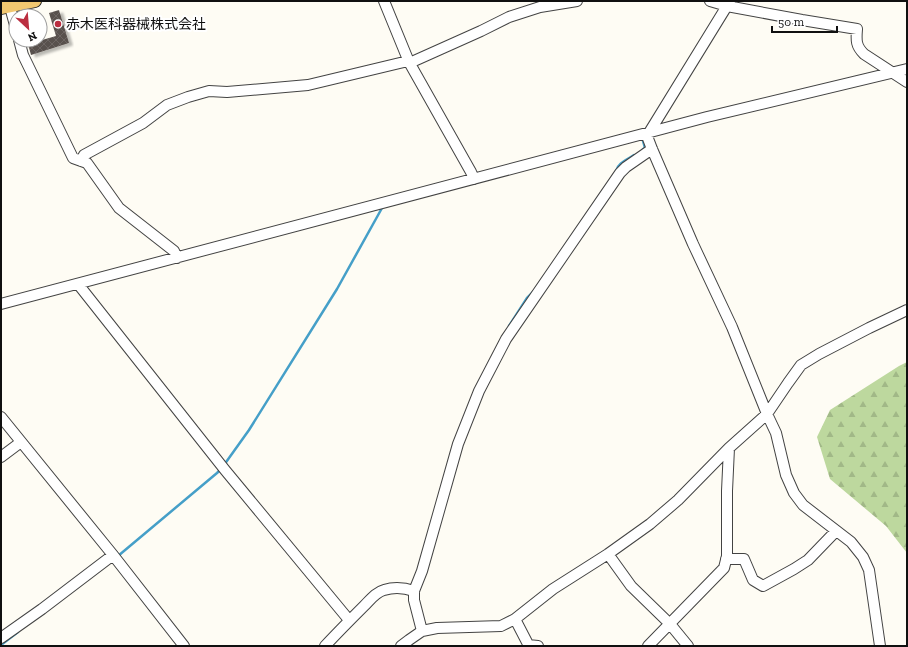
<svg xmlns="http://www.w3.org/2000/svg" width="908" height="647" font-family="'Zilla Slab','Noto Sans JP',serif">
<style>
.forest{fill:url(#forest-firs)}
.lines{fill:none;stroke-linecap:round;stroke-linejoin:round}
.stream{stroke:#459fc8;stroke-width:2.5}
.building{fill:url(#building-cross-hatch);filter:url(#shadow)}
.minor-casing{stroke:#434343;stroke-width:12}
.major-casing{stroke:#212121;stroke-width:14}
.minor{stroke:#fff;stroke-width:10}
.major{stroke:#f2c871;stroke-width:12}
.poi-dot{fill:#bb2e40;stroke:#fff;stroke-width:1.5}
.labels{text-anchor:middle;stroke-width:4;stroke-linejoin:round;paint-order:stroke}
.poi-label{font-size:14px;fill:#101010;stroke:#fff;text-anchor:start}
</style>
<defs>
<pattern id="forest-firs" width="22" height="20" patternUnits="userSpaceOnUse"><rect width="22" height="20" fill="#bdd89e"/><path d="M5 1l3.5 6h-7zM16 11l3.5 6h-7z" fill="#a1b887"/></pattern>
<pattern id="building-cross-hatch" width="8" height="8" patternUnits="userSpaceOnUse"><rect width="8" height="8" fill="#59514d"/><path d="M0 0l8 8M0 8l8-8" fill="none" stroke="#6c6562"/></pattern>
<filter id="shadow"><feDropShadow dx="4" dy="2.5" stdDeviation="1" flood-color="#0004"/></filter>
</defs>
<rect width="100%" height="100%" fill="#fefcf4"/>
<path class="forest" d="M907,362V553L886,526L830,479L817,437L830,410L899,366Z"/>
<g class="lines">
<path class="stream" d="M643,141L645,148L643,149
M616,171C618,163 627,160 634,155
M509,326L527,298L534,291
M224,465L249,430L337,289L382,208
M118,556L217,473L221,469
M1,645L18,632"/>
</g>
<path class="building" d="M59,10L69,43L31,55L28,44L56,36L49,13Z"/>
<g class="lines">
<g class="minor-casing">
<path id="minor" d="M384,1L409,62L471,172L474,179
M710,1L727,6L802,20L857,29C856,41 856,46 864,54L907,82
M730,1L647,136L652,149L693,244L732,327L767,414L776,433L786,475L794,493L803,505L851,542L863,557L869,570L880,646
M10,7L16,29
M19,40L23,55L73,158L87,163L119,208L174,251L177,258
M81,161L84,155L143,123L167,105L188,97L209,91L227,92L308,85L404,62L414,61L481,31L509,17L540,7L577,1
M78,284L225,470L349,620
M1,304L707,117L907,69
M1,417L113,555L184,646
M1,457L21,442
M608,554L631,586L670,624L688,646
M726,559H744L753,580L763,586L794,569L808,560L836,531
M515,619L529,646
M422,631L414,600V591L422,571L458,444L479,391L506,339L620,173L626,167L652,149
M1,638L42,609L113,555
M528,645L538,646
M325,646C338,632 351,619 364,606C370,600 376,592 384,590C394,587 405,588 414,591
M401,646L409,640L422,631L437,628L501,626L515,619L553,589L608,554L650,524L678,500L729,448L767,414L788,383L801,365L819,354L869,328L907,310
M648,646L724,568L727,556V491L729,448"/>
</g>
<g class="major-casing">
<path id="major" d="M1,8L35,1"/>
</g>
<use href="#minor" class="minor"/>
<use href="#major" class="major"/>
</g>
<circle class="poi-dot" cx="58" cy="24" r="4"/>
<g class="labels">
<g class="poi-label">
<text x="66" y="29">赤木医科器械株式会社</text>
</g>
</g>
<rect width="908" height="647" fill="none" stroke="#101010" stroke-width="4"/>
<g transform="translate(28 28) rotate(154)"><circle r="19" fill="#ffffff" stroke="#9f9f9f"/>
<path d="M0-3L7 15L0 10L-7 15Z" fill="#bb2e40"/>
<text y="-6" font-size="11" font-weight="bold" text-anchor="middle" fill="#101010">N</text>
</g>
<path d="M772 26v6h65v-6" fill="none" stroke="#101010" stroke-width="2"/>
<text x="778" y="26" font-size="12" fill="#101010" stroke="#ffffff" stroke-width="3" paint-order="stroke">50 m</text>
</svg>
